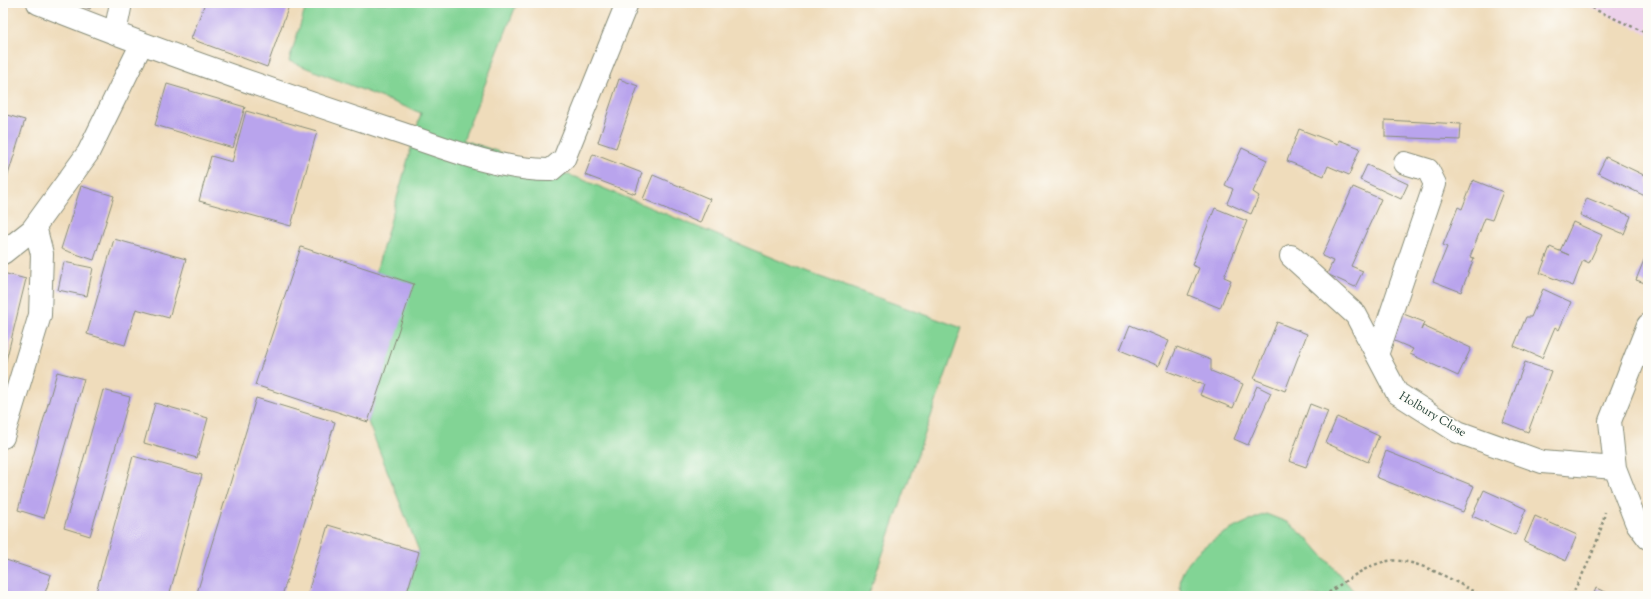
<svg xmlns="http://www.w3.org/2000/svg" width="1651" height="599" font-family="'Sorts Mill Goudy',serif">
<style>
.built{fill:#ecd1ea}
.green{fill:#82d495;stroke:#508864}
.building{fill:#b9a4ed}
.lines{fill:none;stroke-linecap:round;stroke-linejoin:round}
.minor-casing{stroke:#878c78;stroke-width:24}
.path{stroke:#878c78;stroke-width:2.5;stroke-dasharray:3 3;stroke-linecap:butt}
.minor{stroke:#fff;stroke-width:22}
.labels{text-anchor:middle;stroke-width:3;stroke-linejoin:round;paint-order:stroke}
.street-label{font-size:12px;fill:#1f3d34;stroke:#fdfcf7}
</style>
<rect width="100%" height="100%" fill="#fdfcf7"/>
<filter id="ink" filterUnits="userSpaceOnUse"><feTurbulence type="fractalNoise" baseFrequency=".025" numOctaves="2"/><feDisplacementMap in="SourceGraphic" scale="8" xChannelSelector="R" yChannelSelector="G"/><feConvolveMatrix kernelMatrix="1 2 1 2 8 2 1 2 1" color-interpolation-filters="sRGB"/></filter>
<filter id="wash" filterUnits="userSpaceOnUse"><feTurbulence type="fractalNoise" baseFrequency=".012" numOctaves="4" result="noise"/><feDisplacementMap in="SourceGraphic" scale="16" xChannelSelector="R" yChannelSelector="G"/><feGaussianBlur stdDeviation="0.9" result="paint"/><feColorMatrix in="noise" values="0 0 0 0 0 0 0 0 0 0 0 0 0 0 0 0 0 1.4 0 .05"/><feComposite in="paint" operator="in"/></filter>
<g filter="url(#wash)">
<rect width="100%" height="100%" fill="#efdcbb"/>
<path class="built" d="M1581,3H1648V34Z"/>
<path class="green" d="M307,3H517L463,140L581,179L809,273L962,328L868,596H406L419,551L368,422L413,284L376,272L421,113L289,61Z
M1266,514L1289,523L1310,541L1358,596H1182C1168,555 1237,525 1266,514Z"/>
<g id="blocks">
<path class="building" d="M76,3H92L90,9Z
M205,3H290L267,67L191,39Z
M619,79L638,86L616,148L598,142Z
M167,84L245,107L233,148L155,125Z
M246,111L317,131L291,226L199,201L211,156L232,162Z
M3,114L25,120L3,191Z
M1385,120L1461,124L1460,140L1385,137Z
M1299,129L1338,144L1339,140L1360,148L1349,175L1328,166L1324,176L1287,161Z
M1242,148L1267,160L1253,192L1259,196L1251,214L1227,203L1233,189L1225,185Z
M593,154L642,173L635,194L585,175Z
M1606,157L1648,177L1647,197L1598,173Z
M1367,165L1408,184L1401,199L1360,180Z
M653,175L710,199L700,223L643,199Z
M1473,180L1503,192L1492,220L1485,218L1470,257L1474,258L1461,292L1433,281L1447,247L1443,245L1458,207L1462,209Z
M81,186L114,196L94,260L61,249Z
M1353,187L1381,199L1351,266L1363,271L1355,287L1327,274L1333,261L1322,256Z
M1587,198L1631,216L1624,234L1580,215Z
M1215,208L1247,221L1224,277L1231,280L1220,308L1188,295L1199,268L1192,265Z
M1573,222L1602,235L1589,263L1583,260L1573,286L1540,273L1550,247L1569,255L1560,251Z
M114,239L186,259L169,318L136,309L125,345L87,334Z
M301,247L414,284L368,422L255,385Z
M1648,250V284L1636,280Z
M64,262L93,268L87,296L58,290Z
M3,273L26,279L4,369H3Z
M1543,289L1571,302L1559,330L1555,327L1542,358L1514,346L1526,317H1531Z
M1401,313L1424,322L1421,330L1423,326L1471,348L1458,376L1410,354L1413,349L1390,339Z
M1277,322L1307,334L1285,391L1254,379Z
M1130,325L1169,341L1158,366L1120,350Z
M1177,347L1211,360V371L1243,384L1233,408L1200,395L1204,385L1167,371Z
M1525,362L1551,371L1528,432L1503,422Z
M57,372L84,379L44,518L18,510Z
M1257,386L1271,393L1248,445L1234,439Z
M103,390L130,397L90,536L64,528Z
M256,398L335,422L282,596H196Z
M155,403L208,418L197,458L144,443Z
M1310,404L1328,411L1306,467L1289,461Z
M1337,417L1379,436L1368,462L1326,443Z
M1386,451L1474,486L1463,512L1376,477Z
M133,456L202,475L169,596H95Z
M1484,490L1526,509L1515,535L1472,516Z
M1535,516L1577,535L1566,561L1524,542Z
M328,525L419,552L406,596H307Z
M3,559L51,575L44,596H3Z
M1596,588L1615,596H1593Z"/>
</g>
</g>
<g filter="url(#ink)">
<use href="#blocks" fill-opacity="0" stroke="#878c78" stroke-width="1"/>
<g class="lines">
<g class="minor-casing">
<path id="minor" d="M38,3C152,49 270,90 388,129C438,145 498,171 551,170L564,159L627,3
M115,33L121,3
M3,253L32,230L88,153L142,43
M1291,256L1356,315L1397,393L1458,432L1542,462L1615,468
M1648,325L1610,421L1615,468L1636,522L1648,538
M1377,355L1435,184L1428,170L1405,163
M3,437L40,315L42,254L35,226"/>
</g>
<path class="path" d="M1581,3L1648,34
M1324,596C1341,584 1367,564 1388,561C1417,557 1457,583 1482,596
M1561,596L1573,593
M1571,596C1586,569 1599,542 1605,512"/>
<use href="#minor" class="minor"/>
</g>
</g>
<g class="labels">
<g class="street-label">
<text transform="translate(1433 414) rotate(31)" y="4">Holbury Close</text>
</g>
</g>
<rect width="1651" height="599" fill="none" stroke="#fdfcf7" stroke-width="16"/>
</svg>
